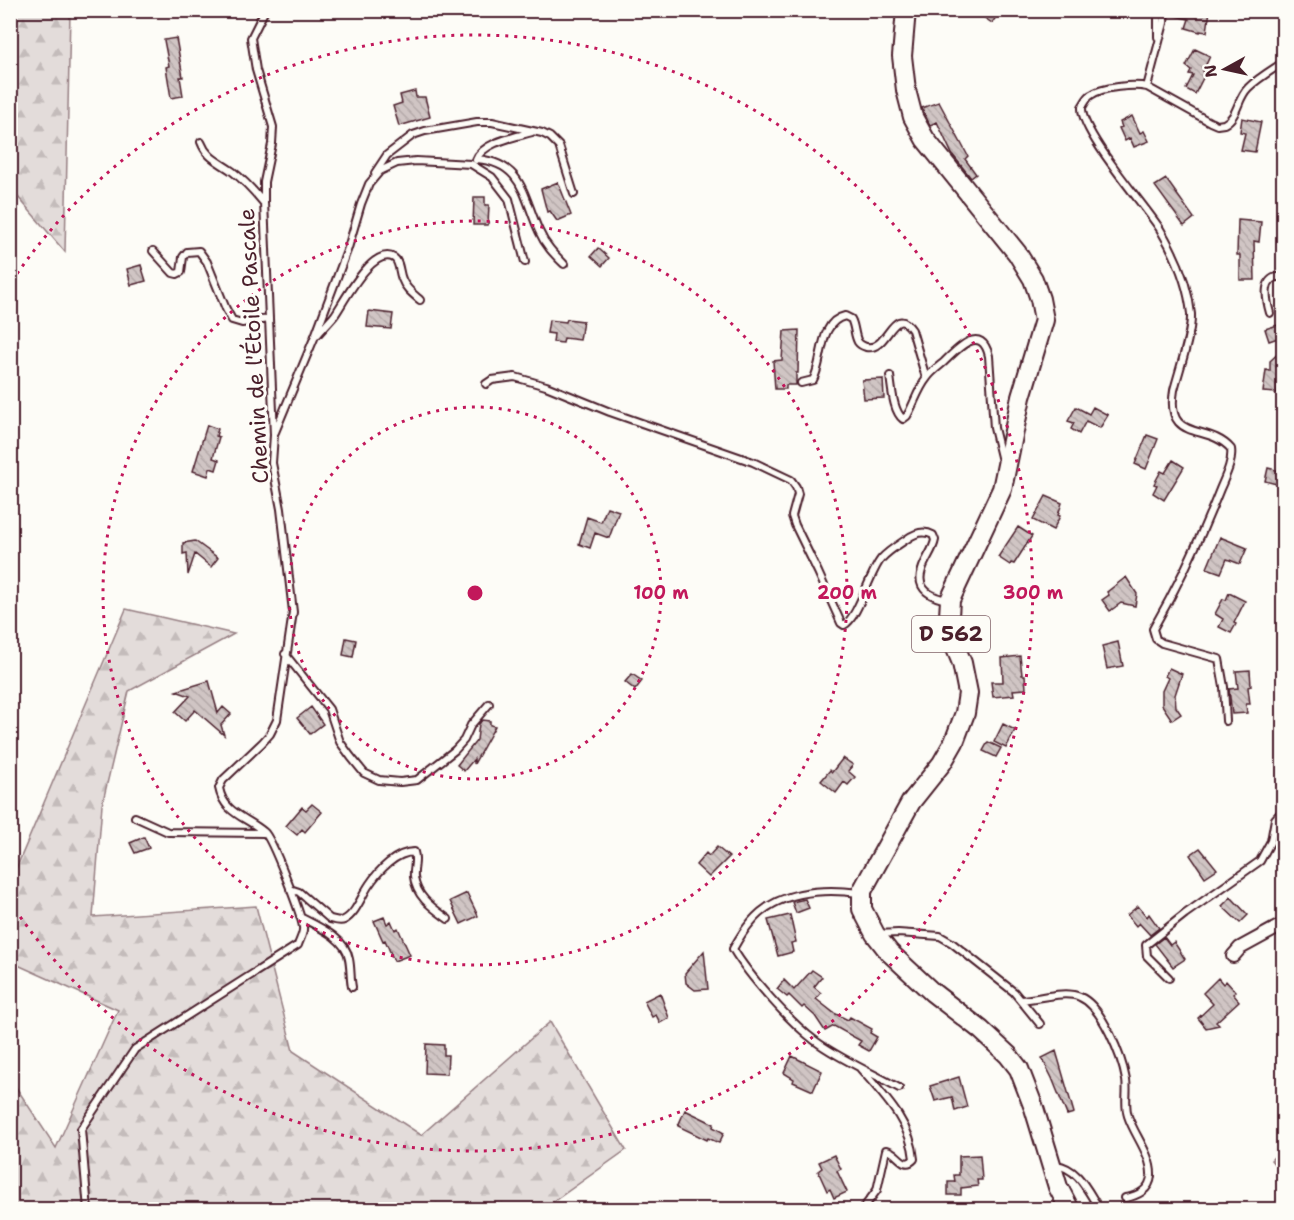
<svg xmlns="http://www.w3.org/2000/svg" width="1294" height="1220" font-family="'Shantell Sans',sans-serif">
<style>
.forest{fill:url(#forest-firs);stroke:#967e82;stroke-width:1.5}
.water{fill:#c0b1b1;stroke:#91777b;stroke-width:1.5}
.building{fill:url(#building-back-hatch);stroke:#4a1f2b;stroke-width:1.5}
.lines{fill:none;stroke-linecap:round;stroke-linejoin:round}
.lane-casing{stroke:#4a1f2b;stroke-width:10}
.street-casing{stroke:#4a1f2b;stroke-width:16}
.primary-casing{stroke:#4a1f2b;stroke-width:22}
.lane{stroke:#fdfcf7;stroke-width:6}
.street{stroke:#fdfcf7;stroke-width:12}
.primary{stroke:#fdfcf7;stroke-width:18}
.ring{fill:none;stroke:#c2185b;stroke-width:3;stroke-dasharray:3 6}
.labels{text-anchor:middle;stroke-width:6;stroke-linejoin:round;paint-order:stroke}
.shield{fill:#fdfcf7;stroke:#806168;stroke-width:1.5}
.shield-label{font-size:21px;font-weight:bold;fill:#4a1f2b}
.street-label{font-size:22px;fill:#4a1f2b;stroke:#fdfcf7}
.centre{fill:#c2185b;stroke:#fdfcf7;stroke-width:3}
.ring-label{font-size:18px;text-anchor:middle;font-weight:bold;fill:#c2185b;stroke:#fdfcf7;stroke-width:6;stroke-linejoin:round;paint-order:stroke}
</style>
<defs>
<pattern id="forest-firs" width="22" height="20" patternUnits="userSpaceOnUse" patternTransform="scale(1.5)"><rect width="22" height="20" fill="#e3dcda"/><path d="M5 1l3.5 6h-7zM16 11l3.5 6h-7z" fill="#c4bcbb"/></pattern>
<pattern id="building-back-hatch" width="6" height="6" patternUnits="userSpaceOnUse" patternTransform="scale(1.5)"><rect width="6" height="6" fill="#d0c5c4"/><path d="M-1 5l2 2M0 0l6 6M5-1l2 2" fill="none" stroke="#b4a9a9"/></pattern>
</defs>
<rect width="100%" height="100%" fill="#fdfcf7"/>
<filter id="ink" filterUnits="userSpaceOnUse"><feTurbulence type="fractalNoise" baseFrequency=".0167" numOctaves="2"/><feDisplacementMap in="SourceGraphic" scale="12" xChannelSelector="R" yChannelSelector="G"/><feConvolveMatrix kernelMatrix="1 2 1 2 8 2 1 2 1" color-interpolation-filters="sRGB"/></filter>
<g filter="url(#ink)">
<path class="forest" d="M10,11H70L65,252L18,197L11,183Z
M126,609L234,634L129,691L102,805L93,917L256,906L293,1051L421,1135L550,1022L626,1150L543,1209H11L10,1078L56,1148L118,1010L11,962L10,883Z"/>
<path class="water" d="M1282,1137H1283V1168L1279,1170L1271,1160L1275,1156L1276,1144L1282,1142Z"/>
<path class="building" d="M986,10H1001L992,23L982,16Z
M1170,10H1210L1207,32L1200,31V32L1186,28L1189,19L1170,15Z
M176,38L183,77H180L183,96L171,98L166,67L169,66L164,40Z
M1195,49L1210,56L1203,71L1206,72L1195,94L1186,89L1193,75L1189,74L1191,70L1186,66Z
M415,91L416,97H425L430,117L399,126L393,106L402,103L400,95Z
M939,102L968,156L965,159L976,174L971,178L952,154L937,122L930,125L924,113L922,108Z
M1132,116L1140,133L1144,131L1149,141L1134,147L1130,138L1125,141L1119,128L1122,127L1120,122Z
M1242,118L1261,122L1255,152L1241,150L1245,133L1240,132Z
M1166,179L1194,218L1184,226L1155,186Z
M558,182L571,215L557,221L550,211L547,212L541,189Z
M474,197H485V205H489L488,225H473Z
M1238,220L1261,222L1259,242L1254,241L1255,280H1240V255H1237Z
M598,248L609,258L602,266L591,256Z
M141,265L146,281L131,285L127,269Z
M369,311L393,314L391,329L367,327Z
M567,319L583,321L580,340L564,338L563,343L553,342L554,334L547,333L549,320L566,322Z
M1284,323V336L1269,341L1265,329Z
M799,330L798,373H796V385H786V389H775L773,361L782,360L784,331Z
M1284,348V368L1279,373L1277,393L1263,392L1266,370L1270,371V361Z
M883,379L884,398L864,399L862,380Z
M1076,407L1089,414L1093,407L1108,415L1100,428L1086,421L1079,434L1071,429L1074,423L1068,421Z
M207,425L218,429L216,436L219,437L213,458L219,460L216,470L210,468L208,476L193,471Z
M1147,435L1158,439L1146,469L1135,464Z
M1173,460L1184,467L1164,500L1153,493L1157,485L1154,484L1161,471L1165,473Z
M1268,468L1284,472V486L1265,481Z
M1046,496L1062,503L1058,515L1060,516L1053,530L1033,520Z
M607,507L619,511L609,538L595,533L590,548L579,544L587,517L601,522Z
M1018,527L1032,536L1014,564L1011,563L1010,565L998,557Z
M1220,537L1247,548L1240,564L1227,559L1221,573L1207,568Z
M195,541L218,558L211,567L195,554L188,575L187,553L183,554V543Z
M1126,577L1137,594L1135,606L1121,603L1110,611L1102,600L1109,595L1107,592Z
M1229,593L1245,601L1234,623L1236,624L1231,633L1219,627L1223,619L1215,614L1223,599L1226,600Z
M346,638L356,640L353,657L343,655Z
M1118,642L1123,666L1107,669L1102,646Z
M1020,656L1022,675H1025L1026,689L1013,690L1014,695L993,697L991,682H1003L1002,658Z
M1169,668L1182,674L1175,695L1176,707L1181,714L1172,720L1162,705V691L1168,678L1165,676Z
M1250,670L1251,686L1248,687L1250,704H1246L1247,713L1232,714L1229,689L1238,688L1236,671Z
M632,674L642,681L635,690L625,682Z
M209,681L218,713L223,707L231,714L221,725L224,735L195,710L185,721L175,712L190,696L176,691Z
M311,707L323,724L310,734L297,718Z
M482,720L490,721V725L495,726L474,764V759L464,771L457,765L477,740L479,724Z
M1003,724L1015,730L1006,748L994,742Z
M988,742L1001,748L996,757L983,751Z
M843,758L853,765L848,771L855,777L848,785L844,782L836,793L821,781L830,770L832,772Z
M312,804L322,812L305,832L302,829L297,835L286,826L302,807L306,810Z
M144,837L149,848L135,853L130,843Z
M717,847L729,857L709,877L696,865L706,853L709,856Z
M1200,848L1217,869L1205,877L1190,855Z
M467,893L478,916L461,924L450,901Z
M1231,897L1248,915L1240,923L1222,906Z
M805,899L809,908L796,913L792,902Z
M1138,906L1147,917L1149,914L1159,928L1150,935L1139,923L1136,926L1127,915Z
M790,915L796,942L791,943L793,952L778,956L768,920Z
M384,917L387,924L391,921L395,930L398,928L410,955L394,961L385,940L383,941L374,921Z
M1164,937L1170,945L1174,942L1185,959L1173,967L1155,944Z
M704,951L708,989L695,990L686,983L685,973Z
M812,970L822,977L814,987L821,993L816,999L834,1013L848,1020L850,1017L872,1029L870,1033L877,1037L869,1051L858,1045L861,1041L834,1026L825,1031L815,1016L804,1006L802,1008L789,995L787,997L777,989L784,980L794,990Z
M1218,978L1223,984L1226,981L1236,992L1233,994L1239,1001L1216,1022L1219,1025L1206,1028L1198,1018L1213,1004L1203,993Z
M660,993L669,1018L660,1023L656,1015L652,1017L644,1001Z
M426,1044L444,1045V1055H448L447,1074L425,1073Z
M1056,1051L1074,1113L1067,1115L1052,1078L1042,1058Z
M792,1056L822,1071L813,1091L793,1082L794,1079L784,1073Z
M959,1077L967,1107L955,1111L952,1097L935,1101L930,1086Z
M685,1110L714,1124L713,1127L724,1133L719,1143L708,1138L707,1140L678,1126Z
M834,1155L841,1169L837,1171L847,1192L834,1198L830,1189L827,1191L818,1171L822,1168L819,1162Z
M980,1155L982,1180H977L978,1186L961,1188V1195H948V1182H955L954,1175H959V1156Z"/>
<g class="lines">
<g class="lane-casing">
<path id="lane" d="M1158,10V37
M1147,87L1164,23L1165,10
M201,142C207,158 218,161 232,171C244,180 253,190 263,202
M477,159C523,163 523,196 539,231C545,245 554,254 564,264
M476,160C483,142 515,137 532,132
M375,173L387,155L413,135L425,131L477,122H492L542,133L550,137L559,146L574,194
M153,251L173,273L177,274L181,272L183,257L187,252L199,251L207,262L226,309L232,320L242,323L268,319
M1270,313C1266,299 1261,274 1284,277
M318,334C323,328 329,322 334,316C343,304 372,245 394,258C400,262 399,273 402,279C405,288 413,294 420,300
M890,376C892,389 893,411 903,419L907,416C914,404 918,389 927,378C931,372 938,367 944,362C957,349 981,323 989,356L994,428L1002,461
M801,383L813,380C824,361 818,322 845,316L851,319C855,326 854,335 858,342C860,345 863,346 866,347C888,352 893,302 912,330L926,378
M486,384L492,380L515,377L546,386L610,412L753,462L791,480L796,487L798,494L792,516L795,525L818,572L841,623L844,625C858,618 869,574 881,559C888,551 898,545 907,539C915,533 924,530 933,535L935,540C933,551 925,559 922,570C915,590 933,598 949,600
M275,432L315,336L348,248L361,204L369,184L380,171L397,163L416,161L471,164L492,177L509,199L525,262
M285,654L329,709L340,742L351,757L364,773L379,780L400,782L417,780L455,750L464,740L471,725L489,704
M1226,721L1224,687L1219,659L1162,643L1156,639L1153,629C1179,584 1201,537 1220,489C1225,477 1233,462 1231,449C1208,422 1165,444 1174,390C1179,370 1192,334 1191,314C1188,285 1175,254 1160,229C1144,204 1080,132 1082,107C1085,103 1087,97 1091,95C1102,87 1134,84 1147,87L1210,122L1217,125L1224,124C1238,117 1237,99 1248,88C1258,78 1272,70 1284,62
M135,817L168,832L263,833
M290,889L299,892L330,919C335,920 340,922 344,920C356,914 362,895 369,885C379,870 396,852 414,852C417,861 413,868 414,877C416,897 433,908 448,919
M859,893C822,888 776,891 751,922C744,930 738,940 733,949C749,976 789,1021 814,1040C839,1059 871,1072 899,1088
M300,917C317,926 346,938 349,959C351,968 350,977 352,987
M878,934L898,933L940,936L952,943L1014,992L1040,1024
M1169,978L1147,956L1146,945L1185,914L1260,861L1271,841L1275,819L1284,809
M1021,1000C1039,999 1064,990 1080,997C1102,1006 1122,1057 1126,1080C1128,1092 1124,1104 1128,1116C1134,1135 1152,1155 1151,1176C1150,1190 1137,1196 1125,1198
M860,1068C883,1095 911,1122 914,1159C903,1171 897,1150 886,1150L877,1190L862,1210
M1056,1165C1079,1168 1088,1192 1100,1210
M88,1210L81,1129L135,1049L298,945C300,939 304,933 303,927C301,914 272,838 264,832C247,817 224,814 219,788L223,780L262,743L270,734L277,720L293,612L281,509L272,463L274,435L264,202V182L272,144L273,127L256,70L251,38L265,10"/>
</g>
<g class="street-casing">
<path id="street" d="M1233,956L1240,948L1284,924"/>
</g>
<g class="primary-casing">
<path id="primary" d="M906,10L902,56L906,90L913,117L925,139L1017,253L1033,279L1040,299L1044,320L1021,397L1002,489L950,600L949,616L952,639L962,663L968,693L965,713L954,742L942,763L911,802L862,891V909L875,934L889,952L932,992L981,1030L1008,1055L1019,1069L1034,1108L1058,1187L1070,1210"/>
</g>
<use href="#lane" class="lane"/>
<use href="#street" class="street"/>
<use href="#primary" class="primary"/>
</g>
</g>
<g class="ring">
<circle cx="475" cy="593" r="186"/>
<circle cx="475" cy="593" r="372"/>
<path d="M12 281A558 558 0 1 1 12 905"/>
</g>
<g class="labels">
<rect class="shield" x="912" y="616" width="78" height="36" rx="4.5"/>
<g class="shield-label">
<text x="951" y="641">D 562</text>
</g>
<g class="street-label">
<text transform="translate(253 346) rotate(-93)" y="8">Chemin de l'Étoile Pascale</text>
</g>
</g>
<circle cx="475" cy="593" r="9" class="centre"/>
<g class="ring-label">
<text x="661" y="599">100 m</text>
<text x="847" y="599">200 m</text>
<text x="1033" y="599">300 m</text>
</g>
<rect width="1294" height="1220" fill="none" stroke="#fdfcf7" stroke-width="36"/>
<rect x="18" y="18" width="1258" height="1184" fill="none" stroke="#4a1f2b" stroke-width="2" filter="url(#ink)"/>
<g transform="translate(1225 69) rotate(262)" stroke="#fdfcf7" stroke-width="4.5" paint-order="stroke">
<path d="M0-4.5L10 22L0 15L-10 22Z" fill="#4a1f2b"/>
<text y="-9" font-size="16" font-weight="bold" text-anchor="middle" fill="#4a1f2b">N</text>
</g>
</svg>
